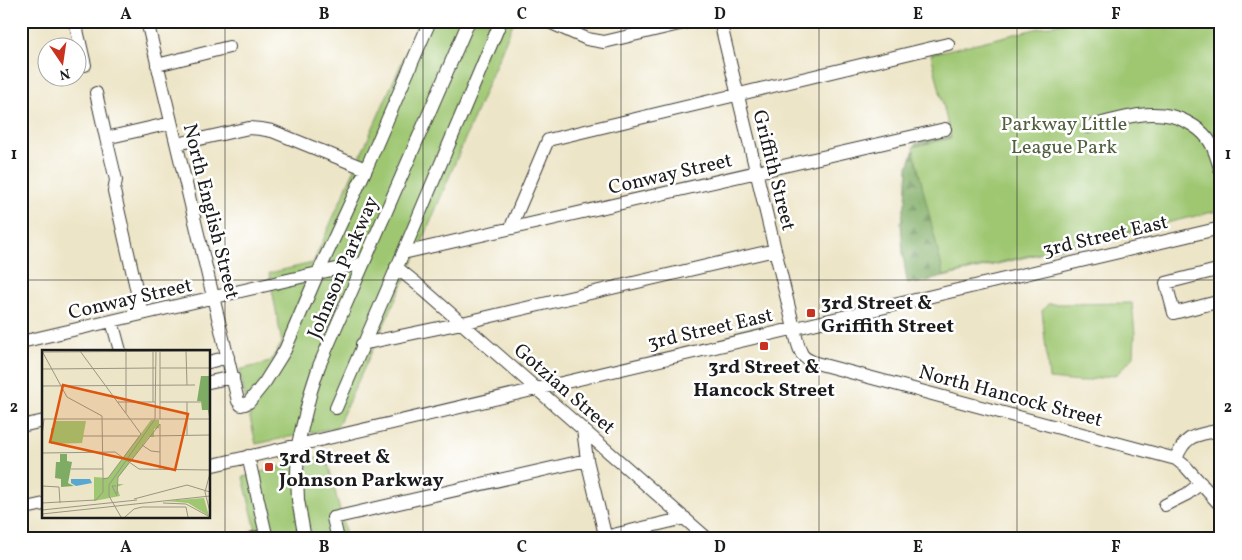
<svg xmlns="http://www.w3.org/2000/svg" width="1242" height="560" font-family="Vollkorn,serif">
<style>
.forest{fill:url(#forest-firs);stroke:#4e6440}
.park{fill:#9fc772;stroke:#5e7247}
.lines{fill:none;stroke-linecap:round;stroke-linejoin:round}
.minor-casing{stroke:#3b3a36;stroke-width:14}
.minor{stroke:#fff;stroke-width:12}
.grid{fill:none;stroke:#1c1c1c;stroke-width:1;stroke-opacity:0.55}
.poi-dot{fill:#c8321e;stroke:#fff;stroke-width:2}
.labels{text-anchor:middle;stroke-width:5;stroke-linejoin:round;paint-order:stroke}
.park-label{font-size:20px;fill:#50603e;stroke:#fff}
.street-label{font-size:20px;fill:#1c1c1c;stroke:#fff}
.poi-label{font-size:20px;font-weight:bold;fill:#1c1c1c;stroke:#fff;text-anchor:start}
.inset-road{fill:none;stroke:#999583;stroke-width:1}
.view{fill:#de560d;fill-opacity:0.15;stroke:#de560d;stroke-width:2.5}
.inset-edge{fill:none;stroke:#1c1c1c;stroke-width:2.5}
.neatline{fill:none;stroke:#1c1c1c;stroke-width:2}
.grid-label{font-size:16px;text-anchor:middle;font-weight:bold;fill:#1c1c1c}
</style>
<defs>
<pattern id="forest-firs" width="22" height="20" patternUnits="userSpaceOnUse" patternTransform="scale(1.25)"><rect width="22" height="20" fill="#7fac64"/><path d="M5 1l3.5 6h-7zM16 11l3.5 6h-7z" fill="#678b52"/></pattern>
</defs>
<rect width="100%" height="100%" fill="#fff"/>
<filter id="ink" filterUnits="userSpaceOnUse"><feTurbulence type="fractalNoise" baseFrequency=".02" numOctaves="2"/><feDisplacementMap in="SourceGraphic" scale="10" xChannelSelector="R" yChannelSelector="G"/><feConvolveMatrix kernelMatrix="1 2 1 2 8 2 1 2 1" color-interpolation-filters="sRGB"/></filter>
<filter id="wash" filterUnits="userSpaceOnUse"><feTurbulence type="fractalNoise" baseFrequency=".0096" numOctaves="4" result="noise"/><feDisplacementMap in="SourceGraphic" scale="20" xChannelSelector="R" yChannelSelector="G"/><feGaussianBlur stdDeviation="1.12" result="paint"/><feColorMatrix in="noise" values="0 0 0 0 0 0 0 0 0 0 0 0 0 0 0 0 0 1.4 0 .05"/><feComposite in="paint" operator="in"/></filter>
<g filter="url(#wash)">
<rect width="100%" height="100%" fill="#ede5c7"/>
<path class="forest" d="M964,133L1058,245L1051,251L918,283L907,282L903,255L901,222L906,199L908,167L916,143Z"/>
<path class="park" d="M420,21H514L423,240L337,427L256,444L239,370L270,362L282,343L269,273L313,263Z
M1069,21H1221V210L944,276L913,147L951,138L931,54Z
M1132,303L1135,334L1134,356L1117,374L1081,382L1049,379L1042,311L1048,304Z
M326,455L347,539H258L243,477Z"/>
</g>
<g filter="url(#ink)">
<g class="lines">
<g class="minor-casing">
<path id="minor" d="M75,21L85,65
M147,21L238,401L241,405L245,404L249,402L265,382L285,350L318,273L366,169L430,21
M547,21L587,39L604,42L692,21
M720,21L797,341C801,355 802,358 816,363L1176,459L1186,467L1221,506
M157,65L229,47
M96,93L106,138L171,123
M1088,127C1120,119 1156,105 1187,122C1195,126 1202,131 1208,139C1215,148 1217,160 1221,171
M106,138L116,180L114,191L142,314
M177,144L249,128L261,129L272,131L366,169
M511,227L548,140L948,44
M403,253L945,129
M396,267L417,284L708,539
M1221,269L1166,283L1174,313L1221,301
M112,321L120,351
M21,342L318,273L364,263
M362,344L462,323L775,250
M209,362L228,357
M209,382L233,377
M336,408L403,253L501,21
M21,426L44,421
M583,429L587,460L606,539
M248,456L267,539
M1176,459C1186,433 1196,436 1221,430
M209,466L1221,228
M1165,505L1187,494L1201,483
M21,509L44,504
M250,539L266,535
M305,539L298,500L297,473L298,444L311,391L319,366L469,21
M338,539L333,518L587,460
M596,539L685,518"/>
</g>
<use href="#minor" class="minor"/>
</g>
</g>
<path class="grid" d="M225,21V539M423,21V539M621,21V539M819,21V539M1017,21V539M21,280H1221"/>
<g class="poi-dot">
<rect x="806" y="308" width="10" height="10" rx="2.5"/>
<rect x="759" y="341" width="10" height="10" rx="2.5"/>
<rect x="264" y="462" width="10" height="10" rx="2.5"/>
</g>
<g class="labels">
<g class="park-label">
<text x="1064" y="130">Parkway Little<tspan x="1064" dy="23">League Park</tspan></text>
</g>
<g class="street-label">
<text transform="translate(775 170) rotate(76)" y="7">Griffith Street</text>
<text transform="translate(670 173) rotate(-13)" y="7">Conway Street</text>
<text transform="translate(212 211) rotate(76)" y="7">North English Street</text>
<text transform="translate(1105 235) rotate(-13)" y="7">3rd Street East</text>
<text transform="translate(342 267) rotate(-67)" y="7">Johnson Parkway</text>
<text transform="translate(130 298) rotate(-13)" y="7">Conway Street</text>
<text transform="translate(710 328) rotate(-13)" y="7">3rd Street East</text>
<text transform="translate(565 388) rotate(41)" y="7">Gotzian Street</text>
<text transform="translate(1011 395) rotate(15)" y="7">North Hancock Street</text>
</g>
<g class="poi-label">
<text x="821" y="309">3rd Street &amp;<tspan x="821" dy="23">Griffith Street</tspan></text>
<text x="764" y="373" text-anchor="middle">3rd Street &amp;<tspan x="764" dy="23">Hancock Street</tspan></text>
<text x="279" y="463">3rd Street &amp;<tspan x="279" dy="23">Johnson Parkway</tspan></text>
</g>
</g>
<g transform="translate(42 350)">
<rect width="168" height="168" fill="#ede5c7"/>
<path d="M162,148L167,166L146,153L123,151Z" fill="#9fc772"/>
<path d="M159,26H167V67L166,60H160L159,51H155ZM18,104H25V111L30,112L26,133L32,136L19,137V129L13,128L14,112H18Z" fill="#7fac64"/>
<path d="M109,70H117V78L112,79V87H107L76,128L75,134H82L75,137L78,146L52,151V127L66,128ZM12,71H44L40,93L9,94V78H12Z" fill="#9fc772"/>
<path d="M29,129H48L50,133L34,136L29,133Z" fill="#58a8d2"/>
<path class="inset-road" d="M84,0V63M111,0V52M0,1L25,47L60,66L61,128V142L54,150L0,153M38,1L99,84L66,128L61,129M118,1V69M144,1L145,35M1,2L168,1M118,18H168M0,19L114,18M0,36L153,35M76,52H113M118,52H159M145,52V85M0,69H168M118,74V119M0,86L2,69M41,86H97M108,86L168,85M100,95L109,101L118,102M0,103L73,102L97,119L168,120M29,119H61M168,123L163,142L168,162M0,136L17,137L18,153M74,136H70L75,146M75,144L76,127L118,74M92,149L145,135L168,142M121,153L144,154L168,167M0,160L95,150M0,164L168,146M79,167L67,146V135L113,69L114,0M83,167L92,159L100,157H144L146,167"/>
<path class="view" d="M21,35L146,64L133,120L8,92Z"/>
<rect width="168" height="168" class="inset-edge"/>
</g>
<rect width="1242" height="560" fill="none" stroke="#fff" stroke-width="55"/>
<g transform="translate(62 62) rotate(167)"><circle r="24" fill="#ffffff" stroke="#a4a4a4"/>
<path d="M0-4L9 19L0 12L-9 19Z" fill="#c8321e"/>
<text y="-8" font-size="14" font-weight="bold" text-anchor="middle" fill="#1c1c1c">N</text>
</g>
<rect x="28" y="28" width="1186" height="504" class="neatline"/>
<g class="grid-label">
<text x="126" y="19">A</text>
<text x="324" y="19">B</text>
<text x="522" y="19">C</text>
<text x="720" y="19">D</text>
<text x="918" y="19">E</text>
<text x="1116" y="19">F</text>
<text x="14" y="159">1</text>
<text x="1228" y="159">1</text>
<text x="14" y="412">2</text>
<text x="1228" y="412">2</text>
<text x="126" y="552">A</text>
<text x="324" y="552">B</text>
<text x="522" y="552">C</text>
<text x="720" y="552">D</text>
<text x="918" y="552">E</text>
<text x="1116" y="552">F</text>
</g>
</svg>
